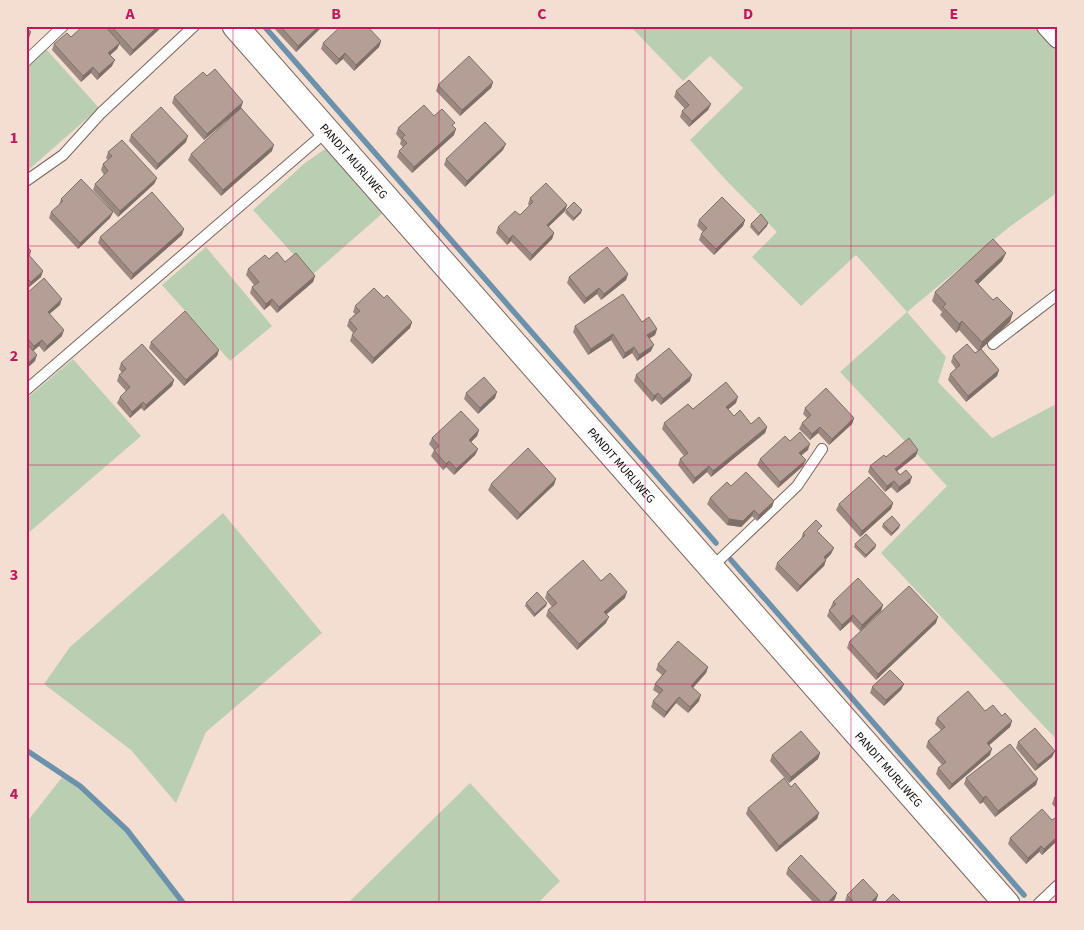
<svg xmlns="http://www.w3.org/2000/svg" width="1084" height="930" font-family="'Source Sans 3',sans-serif">
<style>
.green{fill:#bacfb1}
.lines{fill:none;stroke-linecap:round;stroke-linejoin:round}
.stream{stroke:#6b91ab;stroke-width:5.5}
.service-casing{stroke:#79665b;stroke-width:12}
.minor-casing{stroke:#79665b;stroke-width:22}
.tertiary-casing{stroke:#79665b;stroke-width:27}
.service{stroke:#fff;stroke-width:10}
.minor{stroke:#fff;stroke-width:20}
.tertiary{stroke:#fff;stroke-width:25}
.wall{fill:#9b8881}
.shaded-wall{fill:#7e6f69}
.building{fill:#b49e96;stroke:#7e6f69}
.grid{fill:none;stroke:#c2185b;stroke-width:1;stroke-opacity:0.55}
.labels{text-anchor:middle;stroke-width:4;stroke-linejoin:round;paint-order:stroke}
.street-label{font-size:12px;fill:#100a06;stroke:#f4ded2}
.neatline{fill:none;stroke:#c2185b;stroke-width:2}
.grid-label{font-size:16px;text-anchor:middle;font-weight:bold;fill:#c2185b}
</style>
<rect width="100%" height="100%" fill="#f4ded2"/>
<path class="green" d="M630,26H1036L1058,51V192L1008,228L907,312L946,357L938,382L992,438L1058,403V741L881,553L947,486L840,372L907,312L856,255L801,306L752,257L777,232L725,179L690,140L743,88L710,56L683,81Z
M46,49L99,108L26,172V66Z
M328,147L384,212L312,275L253,210L305,163Z
M206,247L272,326L230,361L162,285Z
M73,359L141,436L26,535V399Z
M223,513L322,633L206,732L176,803L131,750L44,684L70,647Z
M64,775C114,808 148,857 184,904H26V823Z
M470,783L560,881L537,904H347Z"/>
<g class="lines">
<path class="stream" d="M264,26L716,543
M731,560L1024,895
M26,750L80,786L127,830L184,904"/>
<g class="service-casing">
<path id="service" d="M26,61L63,26
M26,181L63,155L101,113L194,26
M993,344L1058,294
M26,390L327,131
M712,567L797,486L822,449
M1038,904L1058,885"/>
</g>
<g class="minor-casing">
<path id="minor" d="M1047,26L1058,38"/>
</g>
<g class="tertiary-casing">
<g id="tertiary">
<path id="s1" d="M235,26L1007,904"/>
</g>
</g>
<use href="#service" class="service"/>
<use href="#minor" class="minor"/>
<use href="#tertiary" class="tertiary"/>
</g>
<path class="wall" d="M105,26H163L130,56L119,44L117,49L110,55L112,66L97,80L91,73L81,82L52,50L54,44L71,37Z
M272,26H323L296,52Z
M381,41L379,47L354,71L343,59L336,65L321,49L323,43Z
M207,76L241,108L204,140L172,103L174,97Z
M493,82L491,88L460,116L436,91L438,85Z
M676,91L711,104L708,110L689,127L680,117L682,111L685,109L674,97Z
M434,116L454,127V135L412,173L397,157L399,151L403,147L400,144L401,140L396,134L398,128Z
M131,135L186,142L156,170L129,141Z
M503,150L465,187L444,165L446,159Z
M272,151L221,196L188,160L191,154Z
M108,152L157,178L154,184L118,217L93,190L95,184L104,175L101,170L103,164L108,160L106,158Z
M530,198L567,205L565,211L548,227L554,233L552,239L530,261L511,241L507,245L496,233L498,227L520,215L529,206L528,204Z
M61,199L113,212L110,218L78,249L49,218L51,212L59,205Z
M566,210L581,213L573,221L565,213Z
M699,220H745L743,226L714,255L699,240L701,234L703,232L697,226Z
M751,224L767,226L758,236L750,227Z
M182,235L131,280L98,243L100,237Z
M26,245L31,251L30,256L41,277L28,288L26,286Z
M1006,253L1002,261L978,284L1010,322L981,349L999,370L997,376L966,402L948,380L950,374L956,369L951,362L953,356L975,353L978,351L959,330L956,333L940,315L942,312L932,301L935,292Z
M269,259L285,262L315,276L313,282L277,313L270,305L264,310L250,293L252,287L254,285L246,275L248,269Z
M628,274L626,280L601,300L597,294L584,304L567,283L569,277Z
M26,294L60,305L49,314L62,336L44,352L39,346L33,351L35,361L26,369Z
M384,298L412,322L410,328L372,364L350,341L352,335L353,333L347,326L349,320L355,314L353,312L355,306Z
M642,322L657,329L655,335L649,339L651,351L637,361L632,353L623,359L611,340L588,355L573,332L575,326Z
M151,342L219,350L217,356L184,386L149,348Z
M121,363L174,380L172,386L144,411L141,408L130,418L117,403L120,397L126,391L117,381L119,375L122,373L119,369Z
M636,375L690,381L661,405L655,399L652,402L634,381Z
M466,393L495,398L478,414L464,399Z
M736,403L728,409L734,416L751,424L767,427L765,433L711,477L707,472L693,484L678,465L680,459L684,456L662,429L664,423L693,409Z
M805,408L854,418L852,424L829,445L818,433L810,440L799,429L802,423L807,418L803,414Z
M479,430L477,436L471,442L478,449L475,455L454,475L446,467L443,470L431,456L434,450L429,444L432,438Z
M790,441L808,450L801,455L803,466L778,488L757,465L760,459Z
M916,456L897,471L900,475L910,483L897,493L891,487L885,492L868,472L870,466L886,457Z
M491,484L554,485L517,520L488,490Z
M710,498L774,501L772,507L757,521L752,516L741,527L727,525L707,504Z
M893,503L891,509L860,537L836,510L839,504Z
M883,524L899,528L891,536L882,527Z
M820,532L819,533L831,554L826,559L824,566L797,592L775,569L777,563L801,539L803,533Z
M855,544L876,545L875,548L865,558L854,547Z
M547,592L625,598L606,615V623L577,650L546,616L548,610L552,607L545,598Z
M833,602L883,605L881,611L860,631L851,621L840,631L827,616Z
M526,603L546,606L534,617L525,606Z
M936,623L876,680L847,648L849,642Z
M658,664L708,667L706,673L693,688L699,701L688,713L676,703L664,718L651,707L653,701L659,694L653,690L655,684L662,675L656,670Z
M904,684L901,690L884,706L870,693L872,687Z
M985,711L1002,716L1012,721L1010,727L989,745L990,755L949,790L936,774L938,768L942,765L926,747L928,741L941,730L935,724L937,718Z
M1018,742L1055,751L1052,757L1035,771L1016,748Z
M820,753L818,759L789,783L770,761L772,755Z
M966,778L1036,785L995,817L983,802L980,804L964,784Z
M791,787L819,813L817,819L776,852L746,814L748,808Z
M1058,795V810L1052,804L1054,798Z
M1052,820H1058V840L1042,855L1039,852L1026,864L1008,844L1010,838Z
M788,868L835,899L830,904H815L786,874Z
M847,895H878L876,901L873,904H848L845,901Z"/>
<path class="shaded-wall" d="M158,26H163L130,56L133,50Z
M319,26H323L296,52L298,46Z
M31,32L29,38L26,40V36Z
M381,41L379,47L354,71L356,65Z
M120,43L117,49L106,59L108,53Z
M345,53L343,59L336,65L339,59Z
M115,60L112,66L97,80L99,74Z
M93,67L91,73L81,82L83,76Z
M493,82L491,88L460,116L462,110Z
M243,102L241,108L204,140L207,134Z
M711,104L708,110L689,127L692,121Z
M456,129L454,135L412,173L414,167Z
M188,136L186,142L156,170L158,164Z
M506,144L503,150L465,187L467,181Z
M274,145L272,151L221,196L223,190Z
M157,178L154,184L118,217L120,211Z
M567,205L565,211L544,231L547,225Z
M582,210L581,213L573,221L574,218Z
M113,212L110,218L78,249L80,243Z
M745,220L743,226L714,255L716,249Z
M768,223L767,226L758,236L759,233Z
M184,229L182,235L131,280L133,274Z
M554,233L552,239L530,261L532,255Z
M513,235L511,241L507,245L509,239Z
M1006,253L1002,261L972,290L975,281Z
M43,271L41,277L28,288L31,282Z
M628,274L626,280L601,300L604,294Z
M315,276L313,282L277,313L279,307Z
M599,288L597,294L584,304L586,298Z
M62,299L60,305L45,318L48,312Z
M272,299L270,305L264,310L266,304Z
M1013,313L1010,322L979,351L982,342Z
M962,321L959,330L956,333L959,324Z
M412,322L410,328L372,364L374,358Z
M657,329L655,335L645,341L647,335Z
M64,330L62,336L44,352L47,346Z
M613,334L611,340L588,355L591,349Z
M42,340L39,346L32,352L34,346Z
M654,345L651,351L637,361L639,355Z
M634,347L632,353L623,359L625,353Z
M219,350L217,356L184,386L186,380Z
M37,355L35,361L26,369V365Z
M999,370L997,376L966,402L968,396Z
M692,375L690,381L661,405L663,399Z
M174,380L172,386L144,411L146,405Z
M497,392L495,398L478,414L480,408Z
M658,393L655,399L652,402L654,396Z
M738,397L736,403L724,413L726,407Z
M143,402L141,408L130,418L132,412Z
M854,418L852,424L829,445L832,439Z
M767,427L765,433L711,477L713,471Z
M820,427L818,433L810,440L812,434Z
M479,430L477,436L467,446L469,440Z
M810,444L808,450L797,459L799,453Z
M478,449L475,455L454,475L456,469Z
M918,450L916,456L892,475L895,469Z
M806,460L803,466L778,488L780,482Z
M449,461L446,467L443,470L446,464Z
M709,466L707,472L693,484L695,478Z
M912,477L910,483L897,493L899,487Z
M556,479L554,485L517,520L520,514Z
M894,481L891,487L885,492L887,486Z
M774,501L772,507L757,521L759,515Z
M893,503L891,509L860,537L862,531Z
M754,510L752,516L741,527L727,525L729,519Z
M900,525L899,528L891,536L892,533Z
M876,545L875,548L865,558L866,555Z
M834,548L831,554L822,563L824,557Z
M826,560L824,566L797,592L800,586Z
M627,592L625,598L602,618L604,612Z
M547,603L546,606L534,617L535,614Z
M883,605L881,611L860,631L862,625Z
M853,615L851,621L840,631L842,625Z
M609,617L606,623L577,650L579,644Z
M938,617L936,623L876,680L878,674Z
M708,667L706,673L689,692L691,686Z
M904,684L901,690L884,706L886,700Z
M701,695L699,701L688,713L690,707Z
M679,697L676,703L664,718L666,712Z
M1012,721L1010,727L985,749L987,743Z
M992,749L990,755L949,790L952,784Z
M1055,751L1052,757L1035,771L1038,765Z
M820,753L818,759L789,783L791,777Z
M1038,779L1036,785L995,817L998,811Z
M986,796L983,802L980,804L983,798Z
M819,813L817,819L776,852L779,846Z
M1058,836V840L1042,855L1044,849Z
M1041,846L1039,852L1026,864L1028,858Z
M837,893L835,899L830,904H826Z
M878,895L876,901L873,904H869Z"/>
<path class="building" d="M83,26H105L120,43L108,53L115,60L99,74L93,67L83,76L54,44L67,33L71,37Z
M111,26H158L133,50Z
M280,26H319L298,46Z
M341,26H367L381,41L356,65L345,53L339,59L323,43Z
M26,27L31,32L26,36Z
M469,56L493,82L462,110L438,85Z
M215,69L243,102L207,134L174,97L203,72L207,76Z
M689,80L711,104L692,121L682,111L689,105L676,91Z
M424,105L434,116L442,109L455,123L452,125L456,129L414,167L399,151L407,143L402,138L405,135L398,128Z
M161,107L188,136L158,164L131,135Z
M241,108L274,145L223,190L191,154Z
M485,122L506,144L467,181L446,159Z
M122,140L157,178L120,211L95,184L108,171L103,164L112,156L108,152Z
M81,179L113,212L80,243L51,212L63,201L61,199Z
M546,183L567,205L547,225L554,233L532,255L513,235L509,239L498,227L515,211L520,215L533,202L530,198Z
M152,192L184,229L133,274L100,237Z
M722,197L745,220L716,249L701,234L707,228L699,220Z
M574,202L582,210L574,218L566,210Z
M761,214L768,223L759,233L751,224Z
M993,239L1006,253L975,281L993,300L997,297L1013,313L982,342L962,321L959,324L943,307L946,304L935,292Z
M26,245L31,251L28,254L43,271L31,282L26,277Z
M607,247L628,274L604,294L599,288L586,298L569,277Z
M277,252L285,262L296,253L315,276L279,307L272,299L266,304L252,287L259,282L248,269L265,255L269,259Z
M44,278L62,299L48,312L64,330L47,346L42,340L34,346L26,337V294Z
M374,288L384,298L387,295L412,322L374,358L352,335L357,329L349,320L360,311L355,306Z
M623,294L642,322L649,317L657,329L647,335L654,345L639,355L634,347L625,353L613,334L591,349L575,326Z
M185,311L219,350L186,380L151,342Z
M26,343L37,355L26,365Z
M142,344L174,380L146,405L143,402L132,412L120,397L130,387L119,375L126,369L121,363Z
M967,344L975,353L981,349L999,370L968,396L950,374L960,365L953,356Z
M669,348L692,375L663,399L658,393L654,396L636,375Z
M484,377L497,392L480,408L466,393Z
M726,382L738,397L726,407L734,416L740,410L751,424L759,417L767,427L713,471L709,466L695,478L680,459L688,453L664,423L688,404L693,409Z
M826,388L854,418L832,439L820,427L812,434L802,423L811,415L805,408Z
M461,411L479,430L469,440L478,449L456,469L449,461L446,464L434,450L439,446L432,438Z
M800,432L810,444L799,453L806,460L780,482L760,459L785,436L790,441Z
M909,438L918,450L895,469L900,475L906,470L912,477L899,487L894,481L887,486L870,466L884,455L886,457Z
M528,448L556,479L520,514L491,484Z
M746,472L774,501L759,515L754,510L743,521L729,519L710,498L727,482L731,486Z
M869,477L893,503L862,531L839,504Z
M892,516L900,525L892,533L883,524Z
M816,520L822,526L817,531L834,548L824,557L826,560L800,586L777,563L805,535L803,533Z
M866,534L876,545L866,555L855,544Z
M583,560L601,581L610,573L627,592L604,612L609,617L579,644L548,610L557,603L547,592Z
M858,578L883,605L862,625L853,615L842,625L829,610L836,604L833,602Z
M909,586L938,617L878,674L849,642Z
M537,592L547,603L535,614L526,603Z
M678,641L708,667L691,686L701,695L690,707L679,697L666,712L653,701L663,690L655,684L666,671L658,664Z
M890,670L904,684L886,700L872,687Z
M968,691L985,711L993,705L1002,716L1005,713L1012,721L987,743L992,749L952,784L938,768L946,762L928,741L945,727L937,718Z
M1035,728L1055,751L1038,765L1018,742Z
M801,731L820,753L791,777L772,755Z
M1010,744L1038,779L998,811L986,796L983,798L966,778Z
M784,778L791,787L795,783L819,813L779,846L748,808Z
M1058,795V802L1054,798Z
M1042,809L1052,820L1055,818L1058,820V836L1044,849L1041,846L1028,858L1010,838Z
M801,855L837,893L826,904H823L788,868Z
M863,879L878,895L869,904H856L847,895Z
M893,894L903,904H883Z"/>
<path class="grid" d="M233,26V904M439,26V904M645,26V904M851,26V904M26,246H1058M26,465H1058M26,684H1058"/>
<g class="labels">
<g class="street-label">
<text dy="4" stroke="none"><textPath href="#s1" startOffset="180">PANDIT MURLIWEG</textPath></text>
<text dy="4" stroke="none"><textPath href="#s1" startOffset="585">PANDIT MURLIWEG</textPath></text>
<text dy="4" stroke="none"><textPath href="#s1" startOffset="990">PANDIT MURLIWEG</textPath></text>
</g>
</g>
<rect width="1084" height="930" fill="none" stroke="#f4ded2" stroke-width="55"/>
<rect x="28" y="28" width="1028" height="874" class="neatline"/>
<g class="grid-label">
<text x="130" y="19">A</text>
<text x="336" y="19">B</text>
<text x="542" y="19">C</text>
<text x="748" y="19">D</text>
<text x="954" y="19">E</text>
<text x="14" y="143">1</text>
<text x="14" y="361">2</text>
<text x="14" y="580">3</text>
<text x="14" y="799">4</text>
</g>
</svg>
